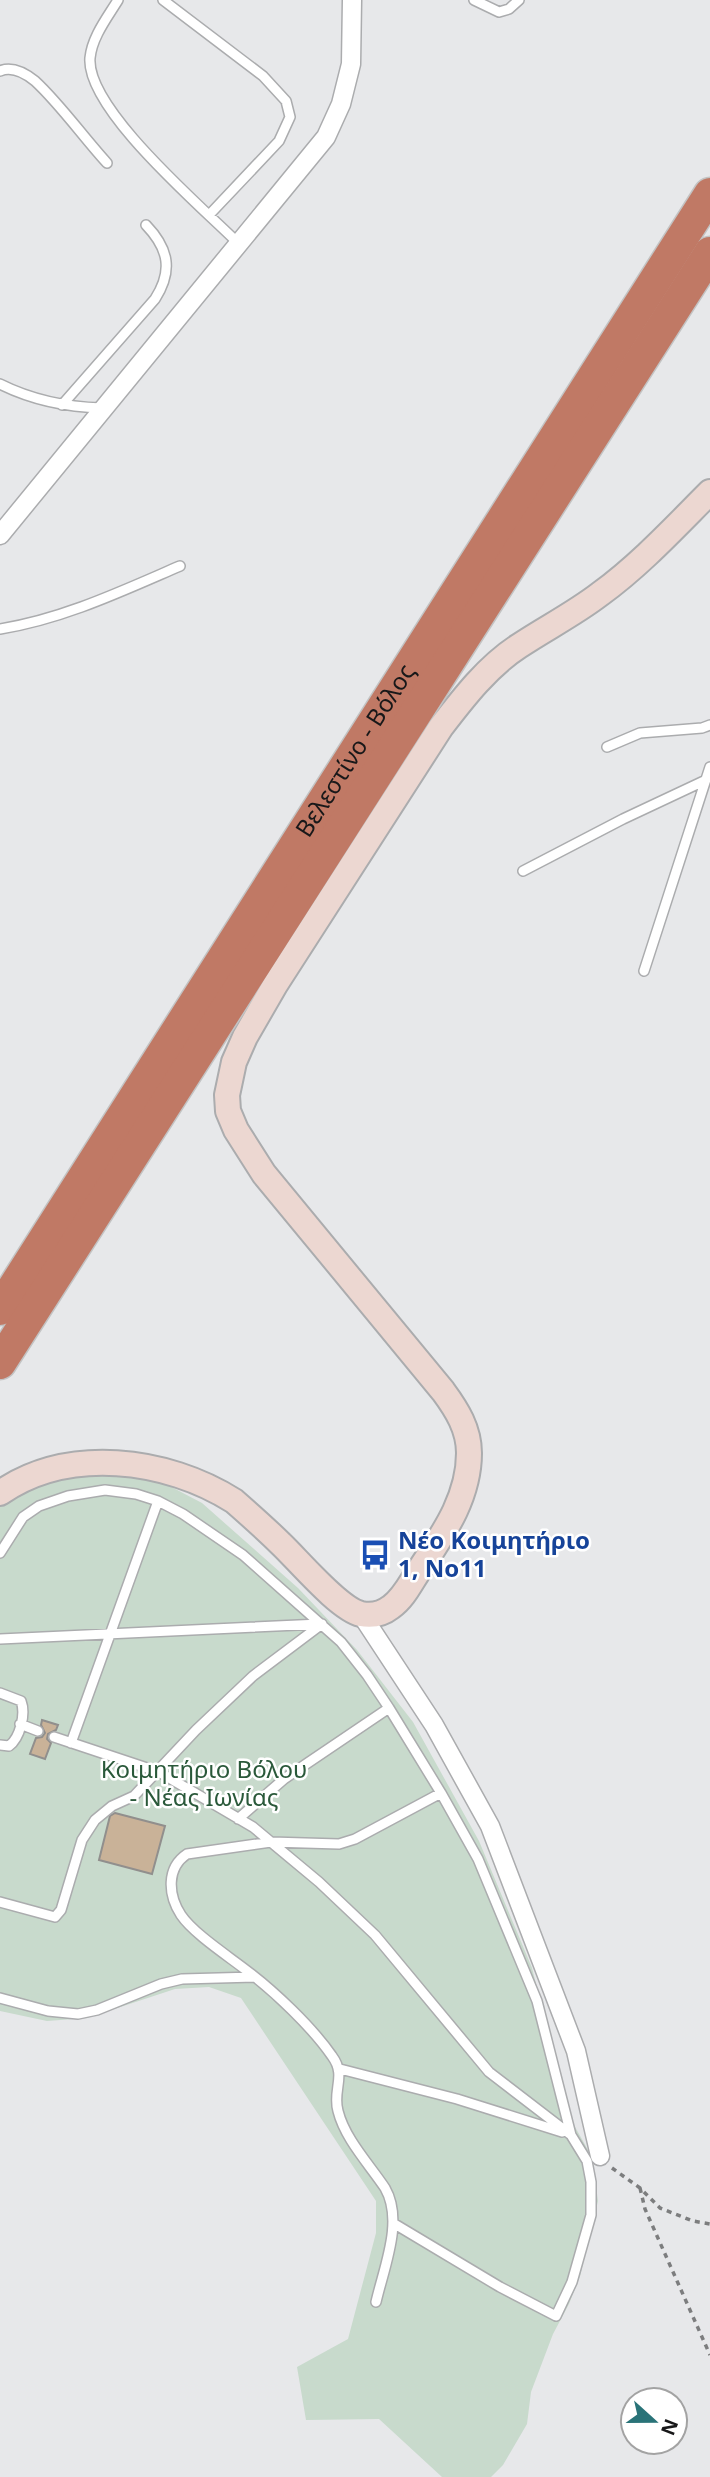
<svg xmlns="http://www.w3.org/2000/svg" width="710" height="2477" font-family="'Noto Sans',sans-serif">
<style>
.green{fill:#c8dacc}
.building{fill:#c9b298;stroke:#918f8d;stroke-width:2}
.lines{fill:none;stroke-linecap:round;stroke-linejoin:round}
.lane-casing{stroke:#abacae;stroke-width:12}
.street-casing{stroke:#abacae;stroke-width:21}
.secondary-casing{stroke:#abacae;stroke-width:28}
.highway-casing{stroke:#c3c3c3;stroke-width:35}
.path{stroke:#7c7d7e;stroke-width:3.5;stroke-dasharray:5 5;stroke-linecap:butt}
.lane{stroke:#fff;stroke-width:9}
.street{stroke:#fff;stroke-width:18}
.secondary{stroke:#ecd7d1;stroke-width:24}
.highway{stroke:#c07965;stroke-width:32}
.labels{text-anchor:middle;stroke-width:5;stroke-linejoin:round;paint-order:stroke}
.street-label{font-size:24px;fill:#181819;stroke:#fff}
.transit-label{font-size:24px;font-weight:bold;fill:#164399;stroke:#fff;text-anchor:start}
.park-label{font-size:24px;fill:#2a593a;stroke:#fff}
</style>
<rect width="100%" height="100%" fill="#e7e8ea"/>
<path class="green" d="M125,1470L160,1481L202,1503L298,1588L357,1650L413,1722L479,1841L532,1968L570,2118L592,2157L598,2201L580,2276L569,2304L553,2334L531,2392L527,2424L503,2465L491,2477H442L379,2419L306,2420L297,2367L348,2339L376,2233V2201L241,1998L209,1987L175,1989L87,2018L47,2021L0,2011V1506C26,1475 87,1475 125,1470Z"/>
<path class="building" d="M42,1720L58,1725L56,1730L48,1734L47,1739L51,1743L45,1759L30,1754L36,1738L42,1737L45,1733L41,1725Z
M115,1813L165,1826L152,1874L99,1860L110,1816Z"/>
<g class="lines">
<g class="lane-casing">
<path id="lane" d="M118,0C107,18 92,37 90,58C86,109 202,207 239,244
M163,0L263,76L286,101L290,117L279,141L210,214
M474,0L499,12L509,9L519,0
M0,71C12,66 25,73 35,81C60,104 84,138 107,163
M0,384C32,400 66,407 102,408
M62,405L155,299C173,271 169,249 146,225
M0,629C63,619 122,591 180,566
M607,747L640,733L702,728L710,725
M523,871L623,819L706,780
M644,971L710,767
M0,1553L23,1517L39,1506L68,1496L105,1490L136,1494L158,1501L183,1514L243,1555L341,1642L367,1675L389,1708L441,1793L478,1859L537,2001L571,2135L587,2161L591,2182V2215L572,2282L556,2316L500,2287L393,2223
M0,1639L320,1624
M0,1693L21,1701C26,1714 20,1738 9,1746L0,1745
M20,1724L38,1731
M54,1737L159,1772L253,1827L319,1882L375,1935L489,2072L571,2135
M71,1743L158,1501
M238,1819L284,1779L389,1708
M0,1902L55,1917L61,1910L82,1840L95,1820L112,1806L134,1796L196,1730L253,1676L322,1624
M0,1998L48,2011L78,2014L97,2010L161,1984L182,1979L255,1977
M340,2069L457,2099L562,2132
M376,2302C384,2267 404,2221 385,2188C369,2164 345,2139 338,2111C332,2090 347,2076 332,2056C312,2027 274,1991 246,1970C228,1956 193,1933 181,1915C168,1895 166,1868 187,1854L271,1842L339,1844L355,1839L441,1793"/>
</g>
<g class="street-casing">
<path id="street" d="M0,535L326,137L341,104L351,64L352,0
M361,1614L434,1725L490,1826L576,2051L600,2156"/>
</g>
<g class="secondary-casing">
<path id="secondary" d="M0,1493C68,1446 166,1458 234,1501C250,1515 266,1529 281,1544C299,1561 339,1609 361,1614C371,1616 382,1614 391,1607C404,1598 411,1582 420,1569C443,1534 469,1498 469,1453C469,1429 457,1410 443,1391L264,1174L236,1130L228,1111L227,1095L234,1062L245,1037L275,985L441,727C464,697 488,666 519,646C546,628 574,614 600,594C640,565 675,527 710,492"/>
</g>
<g class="highway-casing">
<g id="highway">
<path id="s1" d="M0,1309L710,194"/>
<path d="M0,1363L710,253"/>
</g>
</g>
<path class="path" d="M612,2168L640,2188L660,2208L693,2221L710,2224
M640,2188L645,2209L710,2355"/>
<use href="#lane" class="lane"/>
<use href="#street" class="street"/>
<use href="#secondary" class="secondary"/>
<use href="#highway" class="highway"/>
</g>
<defs>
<g id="bus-bare" transform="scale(2.415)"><path d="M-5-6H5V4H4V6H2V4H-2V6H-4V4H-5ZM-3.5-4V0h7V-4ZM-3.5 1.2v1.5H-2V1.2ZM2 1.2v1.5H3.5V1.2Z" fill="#1a4fb4" stroke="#fff" stroke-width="2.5" paint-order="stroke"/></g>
</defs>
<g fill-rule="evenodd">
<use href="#bus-bare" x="375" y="1555"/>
</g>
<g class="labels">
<g class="street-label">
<text dy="8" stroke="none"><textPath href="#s1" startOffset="662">Βελεστίνο - Βόλος</textPath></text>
</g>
<g class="transit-label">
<text x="398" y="1549">Νέο Κοιμητήριο<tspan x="398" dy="28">1, Νο11</tspan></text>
</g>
<g class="park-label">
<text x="204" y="1778">Κοιμητήριο Βόλου<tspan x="204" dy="28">- Νέας Ιωνίας</tspan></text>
</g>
</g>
<g transform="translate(654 2421) rotate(111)"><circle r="33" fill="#ffffff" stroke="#a3a3a3" stroke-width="2"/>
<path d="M0-5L12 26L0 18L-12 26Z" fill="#297378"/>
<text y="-10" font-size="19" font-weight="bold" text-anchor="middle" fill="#181819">N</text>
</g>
</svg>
